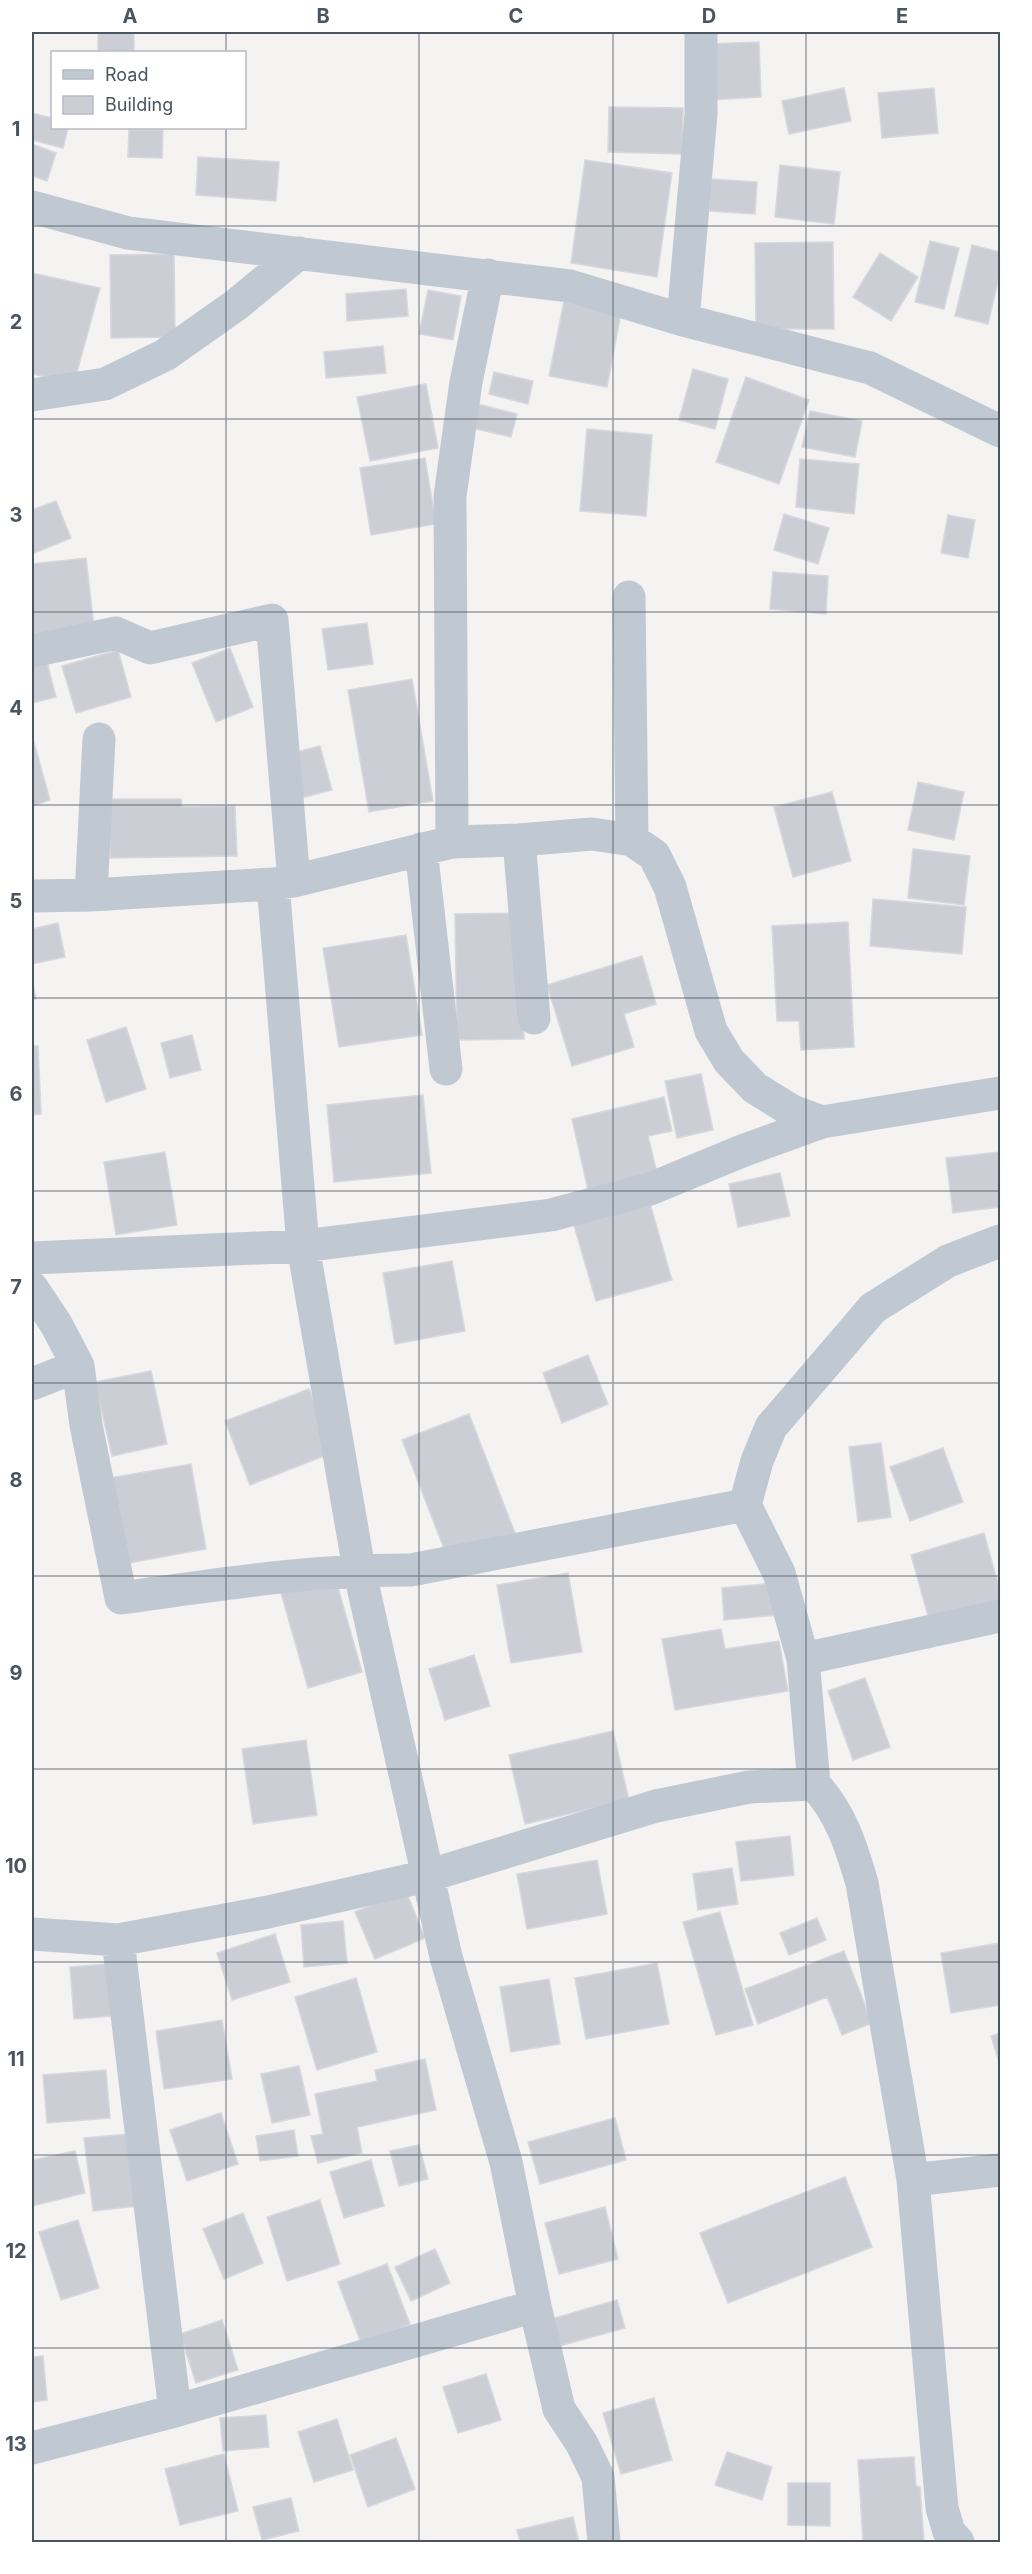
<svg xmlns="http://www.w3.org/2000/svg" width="1032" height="2574" font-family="Inter,sans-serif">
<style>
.building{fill:#ccced5;stroke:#d6d8de;stroke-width:1.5}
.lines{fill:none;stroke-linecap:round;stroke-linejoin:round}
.street{stroke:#c0c9d2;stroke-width:33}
.grid{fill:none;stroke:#495561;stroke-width:1.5;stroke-opacity:0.55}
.neatline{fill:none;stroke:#495561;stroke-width:2}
.grid-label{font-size:20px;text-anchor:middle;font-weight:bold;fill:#495561}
</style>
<rect width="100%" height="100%" fill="#f5f2f2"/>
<path class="building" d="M98,32H134V52H98Z
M759,42L761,97L710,100L707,44Z
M844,88L851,121L789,134L782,101Z
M934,88L938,133L882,138L878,93Z
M609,107L683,108L682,154L608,152Z
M32,113L52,118V128H68L63,148L32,140Z
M129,130H163L162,158L128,157Z
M32,144L56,153L47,181L32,176Z
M198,157L279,162L276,201L196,195Z
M585,160L672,173L657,277L571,263Z
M780,165L840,172L834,224L775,217Z
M711,179L757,182L755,214L709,211Z
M930,241L959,248L944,309L915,302Z
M833,242L834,329H756L755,243Z
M972,245L1000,252V273L988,324L955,316Z
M880,253L918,277L891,321L853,297Z
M174,254L175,337L111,338L110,255Z
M32,273L100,288L74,383L32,374Z
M406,289L408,316L347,321L346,294Z
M428,290L461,296L453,340L419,334Z
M564,301L621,313L607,387L549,376Z
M383,346L386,373L326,378L324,352Z
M693,369L728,379L715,429L679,420Z
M494,372L533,381L528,404L489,394Z
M746,377L809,400L779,484L716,462Z
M426,384L438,448L370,461L357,397Z
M478,404L517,414L511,437L472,428Z
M810,411L862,421L855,457L802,447Z
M587,429L652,435L646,516L580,511Z
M425,458L436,524L371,535L360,468Z
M800,459L859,464L854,514L796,507Z
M56,501L71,538L32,554V510Z
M784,514L829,528L818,564L774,550Z
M948,515L975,520L968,558L941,553Z
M86,558L94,627L32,635V564Z
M773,572L828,576L826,614L770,609Z
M367,623L373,664L328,670L322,629Z
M230,648L253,707L216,722L192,663Z
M118,650L131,697L76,713L62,666Z
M46,658L56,697L32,703V661Z
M412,679L433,801L369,812L348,690Z
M32,735L50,800L32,806Z
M320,746L332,790L301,798L289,754Z
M918,782L964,792L954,840L908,830Z
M832,792L851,861L793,877L774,807Z
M109,799H181L182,807L235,806L237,856L110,858Z
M913,849L970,856L964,905L908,898Z
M873,899L966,907L962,954L870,946Z
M521,913L524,1039L457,1040L455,914Z
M848,922L854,1047L801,1050L799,1021H777L772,926Z
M58,923L65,957L32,964V929Z
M406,935L422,1035L339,1047L323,948Z
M642,956L656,1004L624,1014L634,1047L572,1066L547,985Z
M32,980L36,999L32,1000Z
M126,1027L146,1089L106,1102L87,1040Z
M192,1035L201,1070L170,1078L161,1043Z
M32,1046H38L41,1114L32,1115Z
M701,1074L713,1130L677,1138L665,1081Z
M423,1095L431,1173L334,1182L327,1105Z
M664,1097L672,1131L648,1136L657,1173L588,1190L572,1119Z
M165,1152L177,1225L116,1235L104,1162Z
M1000,1152V1207L953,1213L946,1158Z
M780,1173L790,1216L738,1227L729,1184Z
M649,1200L672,1280L596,1301L573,1222Z
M452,1261L465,1331L395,1344L383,1273Z
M588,1355L608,1404L562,1423L543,1373Z
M151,1371L167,1444L112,1456L95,1382Z
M309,1389L334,1452L250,1485L225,1421Z
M469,1414L515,1533L448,1559L402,1440Z
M881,1443L891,1517L858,1522L849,1447Z
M943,1448L963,1502L910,1521L890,1467Z
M191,1464L206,1549L124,1564L109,1478Z
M984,1533L1000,1591V1610L932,1630L911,1555Z
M568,1573L582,1652L511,1663L497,1585Z
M335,1577L362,1672L308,1688L281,1593Z
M774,1583L778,1615L724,1620L722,1588Z
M721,1629L725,1649L779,1641L788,1691L675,1710L662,1639Z
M474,1655L490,1706L445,1720L429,1669Z
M865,1678L890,1747L853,1760L828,1691Z
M613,1731L629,1800L525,1824L509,1755Z
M306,1740L317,1815L253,1824L242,1749Z
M790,1836L794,1875L741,1881L736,1842Z
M597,1860L607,1914L527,1929L517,1874Z
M732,1868L738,1904L698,1910L693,1874Z
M406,1891L425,1938L375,1959L355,1912Z
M720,1912L753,2025L716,2035L683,1922Z
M817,1918L826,1940L789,1955L780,1933Z
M343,1921L347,1963L304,1967L301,1925Z
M275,1934L290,1982L232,2000L217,1953Z
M1000,1943V2005L951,2013L941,1953Z
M844,1951L872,2023L842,2035L827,1997L758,2024L745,1989Z
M657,1963L669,2024L586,2039L575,1978Z
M107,1964L112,2016L74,2019L70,1967Z
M356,1978L377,2052L317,2070L295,1997Z
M549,1979L560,2044L511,2052L500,1987Z
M222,2020L232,2079L164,2089L156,2031Z
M1000,2033V2065L991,2036Z
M425,2059L436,2110L357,2127L362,2153L318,2163L311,2136L323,2134L315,2094L377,2081L375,2070Z
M299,2066L310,2115L272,2123L261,2074Z
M106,2070L110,2118L47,2123L43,2075Z
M221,2113L238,2164L187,2181L170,2130Z
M615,2118L626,2160L540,2184L528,2142Z
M294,2130L298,2156L260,2161L256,2136Z
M129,2134L138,2206L93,2211L84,2138Z
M419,2145L428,2179L399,2186L390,2151Z
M75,2151L85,2193L32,2206V2160Z
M371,2160L384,2206L344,2218L330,2172Z
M845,2177L872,2247L728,2303L700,2233Z
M320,2200L340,2264L287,2281L267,2217Z
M605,2207L618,2259L559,2274L545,2223Z
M243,2213L263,2263L224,2279L203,2229Z
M78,2220L99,2288L61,2300L39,2232Z
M435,2249L450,2283L411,2301L395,2267Z
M387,2264L410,2324L361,2343L338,2282Z
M617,2300L625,2328L559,2346L551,2319Z
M222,2320L238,2370L196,2383L180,2334Z
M43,2356L47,2400L32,2402V2357Z
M486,2374L501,2420L458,2433L443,2387Z
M654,2398L672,2460L621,2474L603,2413Z
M266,2415L269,2447L223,2451L220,2418Z
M337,2419L353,2470L314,2482L298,2432Z
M396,2438L415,2489L368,2507L350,2455Z
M727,2452L772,2467L762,2500L715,2485Z
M224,2454L238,2511L180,2525L165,2469Z
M914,2457L916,2486L920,2487L924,2542H863L858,2460Z
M788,2483H830V2526L788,2525Z
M291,2498L299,2531L262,2540L253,2507Z
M573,2517L579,2542H520L517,2530Z"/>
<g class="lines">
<path class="street" d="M32,207L128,233L570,286L683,320L870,368L1000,431
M683,320L701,114V32
M32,395L105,384L165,355L236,305L299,253
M629,597L632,840
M32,651L116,633L150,648L272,620L294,881
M519,840L534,1018
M452,842L450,496L466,382L488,275
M421,849L446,1069
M273,884L303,1246L359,1569L446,1957L506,2162L535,2306L559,2409L582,2444L598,2477L604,2542
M91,895L99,739
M32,896L91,895L273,884L294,881L452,842L519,840L592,834L632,840L654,855L670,887L711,1031L729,1061L755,1088L792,1111L822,1122L1000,1093
M32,1258L303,1246L551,1215L650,1189L742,1151L822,1122
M32,1288L56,1324L78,1366L86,1425L121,1598C217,1585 313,1569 411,1570L745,1505
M32,1384L78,1366
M803,1659L1000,1616
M814,1784L803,1659L779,1573L745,1505L757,1461L771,1427L873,1308L948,1261L1000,1241
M32,1934L118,1940L268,1912L427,1876L656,1806L749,1787L814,1784C841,1813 851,1846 862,1883L913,2180L942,2508L949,2532L958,2542
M118,1940L175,2411
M913,2180L1000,2170
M32,2448L175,2411L535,2306"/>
</g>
<path class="grid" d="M226,32V52M419,32V2542M613,32V2542M806,32V2542M226,128V2542M32,226H1000M32,419H1000M32,612H1000M32,805H1000M32,998H1000M32,1191H1000M32,1383H1000M32,1576H1000M32,1769H1000M32,1962H1000M32,2155H1000M32,2348H1000"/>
<rect width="1032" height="2574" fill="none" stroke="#ffffff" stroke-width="66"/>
<rect x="51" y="51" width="195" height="78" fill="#ffffff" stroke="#b6bbc0" stroke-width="1.5"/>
<rect x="63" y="70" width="30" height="9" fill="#c0c9d2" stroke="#b6bbc0" stroke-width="1.5"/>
<text x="105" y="81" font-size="18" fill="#495561">Road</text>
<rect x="63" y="96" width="30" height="18" fill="#ccced5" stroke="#b6bbc0" stroke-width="1.5"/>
<text x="105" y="111" font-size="18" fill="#495561">Building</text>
<rect x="33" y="33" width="966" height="2508" class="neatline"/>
<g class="grid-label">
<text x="130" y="23">A</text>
<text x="323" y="23">B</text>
<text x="516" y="23">C</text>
<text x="709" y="23">D</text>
<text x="902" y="23">E</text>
<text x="16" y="136">1</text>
<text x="16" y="329">2</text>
<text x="16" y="522">3</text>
<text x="16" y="715">4</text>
<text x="16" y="908">5</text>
<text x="16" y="1101">6</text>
<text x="16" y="1294">7</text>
<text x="16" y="1487">8</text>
<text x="16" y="1680">9</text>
<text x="16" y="1873">10</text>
<text x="16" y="2066">11</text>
<text x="16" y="2258">12</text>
<text x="16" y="2451">13</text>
</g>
</svg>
